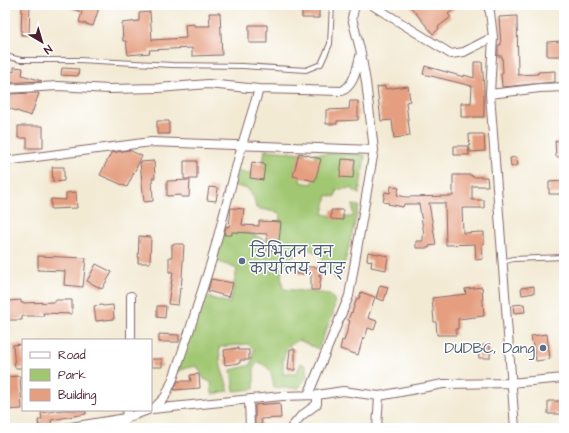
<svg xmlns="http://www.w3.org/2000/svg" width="569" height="433" font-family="'Architects Daughter','Playpen Sans Deva',sans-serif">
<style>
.green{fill:#a1c772;stroke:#76734e}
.building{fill:#e59f80}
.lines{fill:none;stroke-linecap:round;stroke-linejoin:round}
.lane-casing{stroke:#856666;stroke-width:6}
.street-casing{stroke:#856666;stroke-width:10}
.lane{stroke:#fff;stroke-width:4}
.street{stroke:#fff;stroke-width:8}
.service-dot{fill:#5c6f8a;stroke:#fff;stroke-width:1.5}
.labels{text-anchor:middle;stroke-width:3;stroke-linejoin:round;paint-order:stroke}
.service-label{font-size:15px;fill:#4e5e75;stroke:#fff;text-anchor:start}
</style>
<rect width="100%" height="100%" fill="#fff"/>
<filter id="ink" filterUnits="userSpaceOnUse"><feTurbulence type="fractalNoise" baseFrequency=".025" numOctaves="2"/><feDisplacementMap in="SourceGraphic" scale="8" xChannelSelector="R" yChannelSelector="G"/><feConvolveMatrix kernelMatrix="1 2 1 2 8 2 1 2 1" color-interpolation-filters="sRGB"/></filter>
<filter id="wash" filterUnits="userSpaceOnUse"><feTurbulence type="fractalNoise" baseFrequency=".012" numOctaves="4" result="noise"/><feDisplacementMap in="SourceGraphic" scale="16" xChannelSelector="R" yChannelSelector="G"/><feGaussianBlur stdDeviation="0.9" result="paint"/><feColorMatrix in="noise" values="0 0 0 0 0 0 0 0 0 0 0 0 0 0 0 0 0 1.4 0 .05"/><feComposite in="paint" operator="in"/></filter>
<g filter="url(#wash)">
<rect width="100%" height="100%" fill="#f3ead4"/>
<path class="green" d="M265,150L305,153L300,182L312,184L315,169V154L347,153L365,155L359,194L351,188L337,190L335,197L327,195L323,214L338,217H353V205L359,206L342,273L336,280L323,263L321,255L306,248L289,259L281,274L283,289L330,294L335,301L333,314L318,349L299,340L287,347L283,360V374H296L301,363L306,366L307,377L299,388H274C271,373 272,368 258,362L254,367V389L234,391L231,370L251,365L254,349L248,344L219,347L221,367L229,391L212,394L211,382L204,379L197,366L186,368L175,373L200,295L230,303L237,269L212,259L222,227L254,235L265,240H278L280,213L256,208L254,198L248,189L232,185L239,171L261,175Z"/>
<g id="blocks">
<path class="building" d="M22,5H30L29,35H21Z
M67,5H100L93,26L79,22L82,12L67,7Z
M409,5H459L448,14L451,17L438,27L439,29L433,34Z
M302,7H319V18H302Z
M150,12L152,40L186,38L185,25L194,24V26H210L209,13H220L222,55L192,56V48L149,50L150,53L128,55L126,41H123L122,23L139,21V13Z
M517,16L518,75L538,74V72L555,71V82L502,87L501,74L503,73L502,56H498V45H501L499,17Z
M249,25H267V43H249Z
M561,41L562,56H547V42Z
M474,62H482L484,87V117H461V103H471L472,86L423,74L425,66L464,77V75L474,78Z
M14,67L23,68L22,75L42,81L5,83L6,70L14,72Z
M62,68L79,69L78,76L61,75Z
M385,86V89L408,86L410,101L406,102L410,136L394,138L392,120L381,121L377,87Z
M39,93L31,116L5,107V94Z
M350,101H358V120L337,121V124H326V110L349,109Z
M157,121H169V134H157Z
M18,126H43V148H27V138H18Z
M469,134H484L485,151L470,152Z
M564,140V157H556L555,141Z
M454,146H468L469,155H454Z
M129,150L142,156L127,187L100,175L111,153Z
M299,153L321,159L315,181L293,176Z
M516,157L518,165L511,167L510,158Z
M342,159L355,160L353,178L340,177Z
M154,161L155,178H152L153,201L144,202L140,162Z
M184,161H197V179H184Z
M252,162L265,164L263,180L250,178Z
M52,167H64V181L53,182Z
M453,175H472V177H487L488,186H472V200H484V208H462L463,233L484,232V244H482L483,259L476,260L475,244L446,245L445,203H429L436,245L429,246V248H416V241H423V234H424L419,204H404L403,207L388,204L389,203L383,202L385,192L390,193L391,186L399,188L397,195L406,197L453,196Z
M190,180L189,197H181V195L167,196V181Z
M564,181V194H549V182Z
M209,187L218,188L216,201L207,200Z
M76,192L77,208L51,209V199L66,200V193Z
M231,208L244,209L242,225L259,226V221L281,222L278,250H267V234L232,232V235H224L226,226L229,227Z
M331,210H343V220L331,219Z
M139,236L151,237L150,263H138Z
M172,244H184L182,278L181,288H180L178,305L168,304L173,272H169V257H172Z
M368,252L388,256L386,270L371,267L372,261L367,260Z
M38,256L86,258L83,287L64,285L65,271L38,270Z
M96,264L112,272L102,289L87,281Z
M296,267H325V274H319V277H321L319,290H311V274H296Z
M211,279L233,283L229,297L208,291Z
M380,285L388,287L384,301L376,298Z
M534,286V293L522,295L521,288Z
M482,287L484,316L458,319V329H456V335H437L436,322H434L432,298L466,294L465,289Z
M361,292L375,297L368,318L377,321L374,330L368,328L365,338H363L358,355L340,349L342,340L344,341L350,321L348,320L351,312L352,313L357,298L359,299Z
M21,300V303L55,302V300H72V314L43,313L44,316H22V320H8V301Z
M524,304L525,312L514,313L513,305Z
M102,305L103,306L113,305L114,319L96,321L94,306Z
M157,306H166L165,318L157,317Z
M159,334L179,335V342H159Z
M547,334L550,359L536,361L531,336Z
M23,344V368H15L13,345Z
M490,345V358H479L478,346Z
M238,348V350H249V360H240V363L225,365L224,350Z
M290,349H295V370H288Z
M151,359H162V367H151Z
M199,374L200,388L174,390L178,381H191L190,375Z
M20,376L22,409L6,410L5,377Z
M548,401H564V414H548Z
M280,403L281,418L261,419L262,424L255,425V405Z
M64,410H85L86,414L51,420L52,428H39L38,420H42L41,413Z"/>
</g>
</g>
<g filter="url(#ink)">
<use href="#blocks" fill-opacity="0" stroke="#856666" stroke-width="1"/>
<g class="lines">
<g class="lane-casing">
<path id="lane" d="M5,56L21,60H79L172,65L243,66L306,70L321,64L330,44L332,5
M503,262L513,259L564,257"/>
</g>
<g class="street-casing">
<path id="street" d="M372,5L451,54L464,52L493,37
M487,5L490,12L493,37L490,94L515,428
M5,89L58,86L109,89L159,88L208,84L259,89
M490,94L540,88L564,87
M5,161L151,142L374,150
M131,296V340
M308,395L349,296L374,150L366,82L361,53L352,18L355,5
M249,400L250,428
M154,408L165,397L173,379L190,329L212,259L242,145L259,89L342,91C355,85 357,66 361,53
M152,409L282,396L317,395L343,391L379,396L443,384L510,383L564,378
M65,428L126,418L127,410
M115,428L126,418L148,410
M291,428L301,416L317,404V395
M377,428L379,396"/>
</g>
<use href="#lane" class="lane"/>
<use href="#street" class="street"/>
</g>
</g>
<g class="service-dot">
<circle cx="242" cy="261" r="4"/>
<circle cx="543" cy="348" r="4"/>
</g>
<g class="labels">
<g class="service-label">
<text x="250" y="257">डिभिजन वन<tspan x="250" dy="17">कार्यालय, दाङ्</tspan></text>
<text x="535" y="353" text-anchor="end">DUDBC, Dang</text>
</g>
</g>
<rect width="569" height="433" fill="none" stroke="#fff" stroke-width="20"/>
<rect x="22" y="339" width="130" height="72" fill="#ffffff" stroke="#b7a5aa"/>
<rect x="30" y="352" width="20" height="6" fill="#ffffff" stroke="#b7a5aa"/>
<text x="58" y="359" font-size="12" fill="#4a1f2b">Road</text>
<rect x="30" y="369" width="20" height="12" fill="#a1c772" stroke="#b7a5aa"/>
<text x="58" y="379" font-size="12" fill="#4a1f2b">Park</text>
<rect x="30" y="389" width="20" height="12" fill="#e59f80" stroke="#b7a5aa"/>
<text x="58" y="399" font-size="12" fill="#4a1f2b">Building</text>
<g transform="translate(42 42) rotate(142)" stroke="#ffffff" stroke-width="3" paint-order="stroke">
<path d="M0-3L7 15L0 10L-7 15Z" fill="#4a1f2b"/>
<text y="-6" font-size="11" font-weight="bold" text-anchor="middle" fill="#4a1f2b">N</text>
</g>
</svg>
